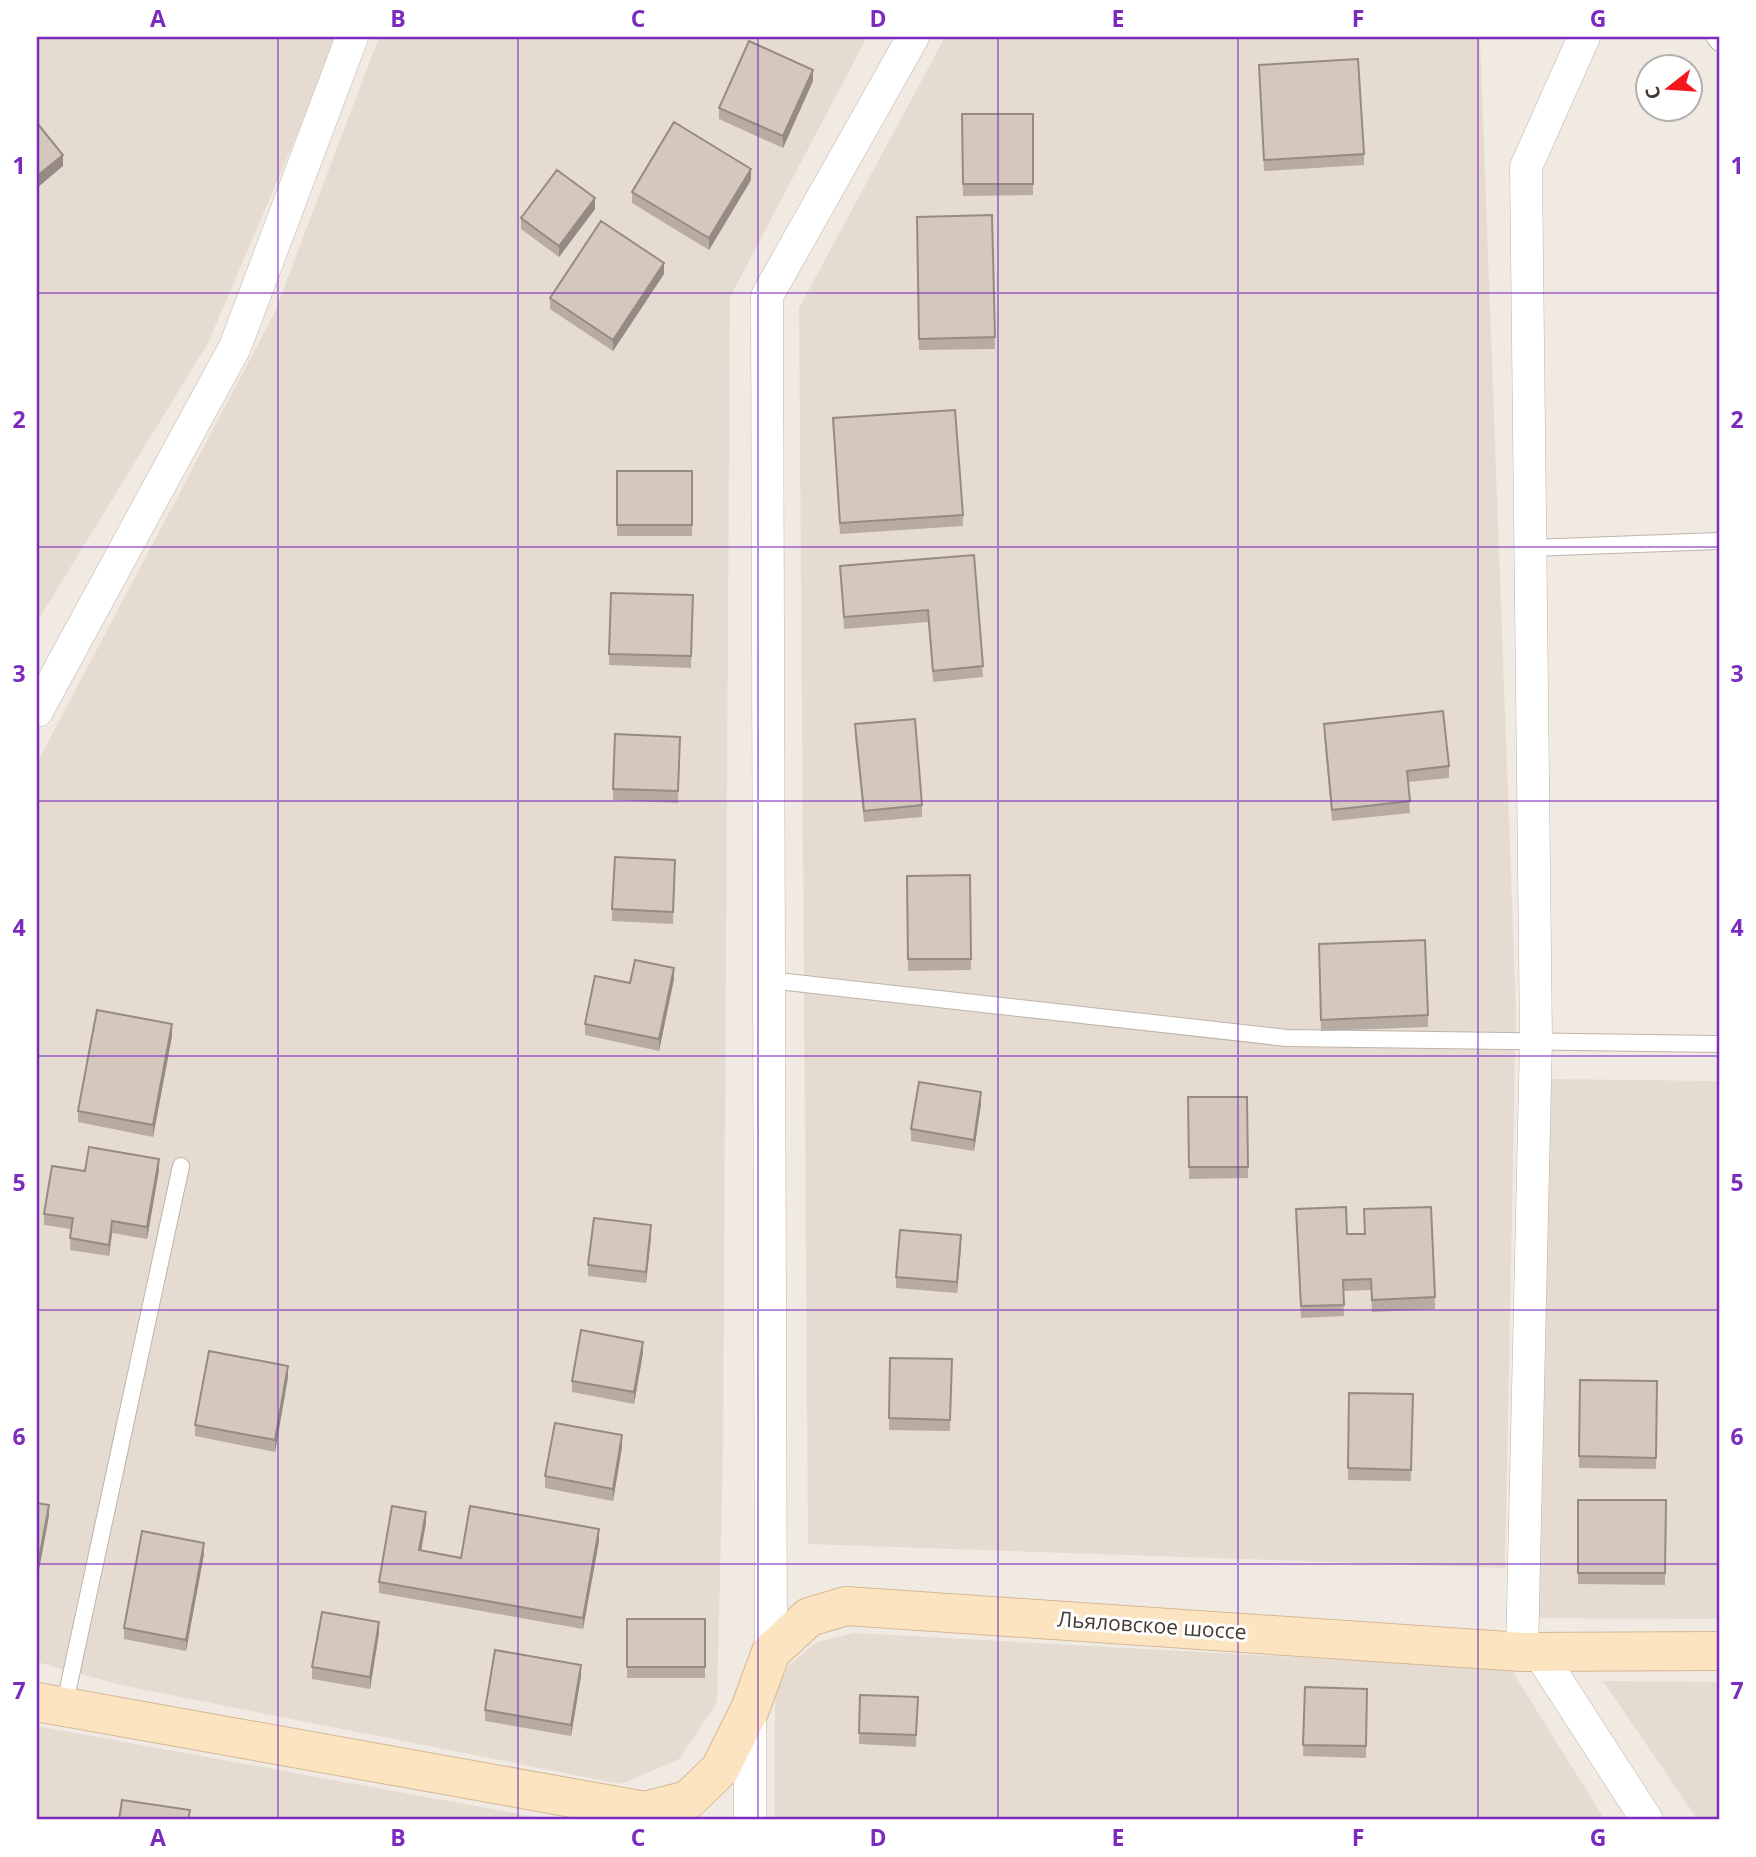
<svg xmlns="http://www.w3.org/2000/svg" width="1756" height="1857" font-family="'Open Sans',sans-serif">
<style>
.residential{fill:#e5dbd1}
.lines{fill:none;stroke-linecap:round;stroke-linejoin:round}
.lane-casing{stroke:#bfb3a9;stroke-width:18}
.street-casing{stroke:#bfb3a9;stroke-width:33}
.secondary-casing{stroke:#d4b895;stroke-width:40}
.lane{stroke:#fff;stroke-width:16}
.street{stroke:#fff;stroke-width:32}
.secondary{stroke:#fde4c1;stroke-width:38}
.wall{fill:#b7aba2}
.shaded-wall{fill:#958b84}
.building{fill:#d5c7bc;stroke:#958b84;stroke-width:2}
.grid{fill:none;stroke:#7b2cbf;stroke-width:2;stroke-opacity:0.55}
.labels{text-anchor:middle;stroke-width:6;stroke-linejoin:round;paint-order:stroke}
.street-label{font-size:21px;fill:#433a33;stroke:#fff}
.neatline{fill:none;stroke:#7b2cbf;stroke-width:2.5}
.grid-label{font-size:23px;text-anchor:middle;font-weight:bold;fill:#7b2cbf}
</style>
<rect width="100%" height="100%" fill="#f1eae3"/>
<path class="residential" d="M37,37H339L208,343L37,622Z
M379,37H867L730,297L723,1450L717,1702L679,1759L621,1784L125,1686L37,1662V763L275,312Z
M945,37H1480L1516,1010L1505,1568L808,1544L799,308Z
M1549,1079L1719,1081V1619L1538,1618Z
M854,1633L1511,1669L1605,1820H775V1696L788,1666L817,1642Z
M1603,1681L1719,1682V1820H1698Z
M37,1726L552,1820H37Z"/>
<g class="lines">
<g class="lane-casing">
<path id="lane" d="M1714,37L1719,43
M1531,548L1719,541
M769,980L1287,1038L1719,1044
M64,1707L181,1166"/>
</g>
<g class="street-casing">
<path id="street" d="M37,711L235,347L352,37
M1538,1651L1647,1820
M771,1652L767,296L913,37
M1522,1652L1536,1040L1526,167L1584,37
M750,1820V1710"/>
</g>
<g class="secondary-casing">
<path id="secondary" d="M37,1702L645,1811L688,1800L720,1769L750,1709L771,1652L809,1617L846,1606L1522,1652L1719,1651"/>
</g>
<use href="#lane" class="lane"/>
<use href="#street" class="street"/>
<use href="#secondary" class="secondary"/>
</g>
<path class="wall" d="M1259,65L1364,154V165L1264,171Z
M813,81L783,148L719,119V108Z
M962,114H1033V195L963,196Z
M751,180L709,250L632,203V192Z
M595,209L559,257L521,229V218Z
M992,215L995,349L919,350L917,217Z
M664,274L613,351L550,309V298Z
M833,418L963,515V526L840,534Z
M617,471H692V536H617Z
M974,555L983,677L933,682L928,622L844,629L840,566Z
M611,593L693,595L691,668L609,665Z
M855,724L922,805V817L864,822L855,736Z
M1324,724L1449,766V778L1408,782L1410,813L1332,821L1324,735Z
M680,737L678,803L613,800V789Z
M675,860L673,924L612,921V909Z
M970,875L971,970L908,971L907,876Z
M1319,944L1428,1015V1027L1321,1031Z
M674,979L659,1051L585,1035V1024L630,983Z
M172,1036L153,1137L78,1122V1111Z
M1188,1097H1247L1248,1178L1189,1179Z
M981,1104L974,1151L911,1141V1129Z
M159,1170L147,1239L112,1233L109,1256L70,1250L71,1229L44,1225V1214L85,1171Z
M1296,1220L1347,1234L1435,1297V1309L1372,1312L1371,1290L1343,1291L1344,1316L1301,1318Z
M651,1237L646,1283L588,1276V1265Z
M961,1247L957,1293L896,1288V1277Z
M643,1353L634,1404L572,1392V1381Z
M890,1358L952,1359L950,1431L889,1430Z
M288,1377L275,1452L195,1436V1425Z
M1580,1380L1657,1381L1656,1469L1579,1468Z
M1349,1393L1413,1394L1411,1481L1348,1480Z
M622,1447L613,1501L545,1488V1476Z
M1578,1500H1666L1665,1585L1578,1584Z
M426,1523L421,1551L461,1558L599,1541L583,1629L379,1593V1582Z
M204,1554L186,1651L124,1639V1628Z
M627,1619H705V1678H627Z
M379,1633L370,1689L312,1679V1667Z
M581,1676L571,1736L485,1721V1710Z
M1305,1687L1367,1689L1366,1758L1303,1756Z
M860,1695L918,1697L916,1747L859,1744Z"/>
<path class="shaded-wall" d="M813,70V81L783,148V136Z
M63,155V166L37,188V176Z
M751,169V180L709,250V238Z
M595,198V209L559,257V246Z
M664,263V274L613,351V340Z
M674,968V979L659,1051V1039Z
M172,1024V1036L153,1137V1125Z
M981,1092V1104L974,1151V1140Z
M159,1159V1170L147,1239V1227Z
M112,1221V1233L109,1256V1245Z
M651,1225V1237L646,1283V1272Z
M961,1235V1247L957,1293V1282Z
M643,1342V1353L634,1404V1392Z
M288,1366V1377L275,1452V1440Z
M622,1435V1447L613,1501V1489Z
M49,1505V1516L37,1581V1570Z
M426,1512V1523L419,1562V1550Z
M599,1529V1541L583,1629V1618Z
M204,1543V1554L186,1651V1640Z
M379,1622V1633L370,1689V1677Z
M581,1665V1676L571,1736V1725Z"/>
<path class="building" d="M749,41L813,70L783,136L719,108Z
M1358,59L1364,154L1264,160L1259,65Z
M962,114H1033V184H963Z
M674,122L751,169L709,238L632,192Z
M37,123L63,155L37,176Z
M557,170L595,198L559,246L521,218Z
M992,215L995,337L919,339L917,217Z
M601,221L664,263L613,340L550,298Z
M955,410L963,515L840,523L833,418Z
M617,471H692V525H617Z
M974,555L983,666L933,671L928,610L844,617L840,566Z
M611,593L693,595L691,656L609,654Z
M1443,711L1449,766L1407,771L1410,801L1332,810L1324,724Z
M915,719L922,805L864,811L855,724Z
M615,734L680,737L678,791L613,789Z
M615,857L675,860L673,912L612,909Z
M970,875L971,959H908L907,876Z
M1425,940L1428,1015L1321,1020L1319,944Z
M635,960L674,968L659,1039L585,1024L595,976L630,983Z
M97,1010L172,1024L153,1125L78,1111Z
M919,1082L981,1092L974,1140L911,1129Z
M1188,1097H1247L1248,1167H1189Z
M89,1147L159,1159L147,1227L112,1221L109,1245L70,1238L73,1218L44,1214L52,1166L85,1171Z
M1346,1207L1347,1234H1365L1364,1209L1431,1207L1435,1297L1372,1300L1371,1279L1343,1280L1344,1305L1301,1306L1296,1209Z
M594,1218L651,1225L646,1272L588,1265Z
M900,1230L961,1235L957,1282L896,1277Z
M581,1330L643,1342L634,1392L572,1381Z
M209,1351L288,1366L275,1440L195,1425Z
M890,1358L952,1359L950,1420L889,1418Z
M1580,1380L1657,1381L1656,1458L1579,1456Z
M1349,1393L1413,1394L1411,1470L1348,1468Z
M555,1423L622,1435L613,1489L545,1476Z
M1578,1500H1666L1665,1573H1578Z
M37,1503L49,1505L37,1570Z
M392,1506L426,1512L419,1550L461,1558L470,1506L599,1529L583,1618L379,1582Z
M142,1531L204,1543L186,1640L124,1628Z
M322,1612L379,1622L370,1677L312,1667Z
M627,1619H705V1667H627Z
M495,1650L581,1665L571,1725L485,1710Z
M1305,1687L1367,1689L1366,1746L1303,1745Z
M860,1695L918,1697L916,1735L859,1733Z
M122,1800L190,1810L188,1820H119Z"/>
<path class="grid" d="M278,37V1820M518,37V1820M758,37V1820M998,37V1820M1238,37V1820M1478,37V1820M37,293H1719M37,547H1719M37,801H1719M37,1056H1719M37,1310H1719M37,1564H1719"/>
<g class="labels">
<g class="street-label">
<text transform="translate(1152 1626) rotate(4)" y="7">Льяловское шоссе</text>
</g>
</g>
<rect width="1756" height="1857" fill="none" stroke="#ffffff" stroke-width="77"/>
<g transform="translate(1669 88) rotate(253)"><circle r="33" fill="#ffffff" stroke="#b4b0ad" stroke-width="2"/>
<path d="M0-5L12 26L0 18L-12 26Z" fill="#f5161c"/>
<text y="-10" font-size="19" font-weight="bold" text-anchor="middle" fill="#433a33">С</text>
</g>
<rect x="38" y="38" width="1680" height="1780" class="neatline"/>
<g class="grid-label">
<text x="158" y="27">A</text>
<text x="398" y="27">B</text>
<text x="638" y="27">C</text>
<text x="878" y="27">D</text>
<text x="1118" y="27">E</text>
<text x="1358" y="27">F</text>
<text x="1598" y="27">G</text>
<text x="19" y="174">1</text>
<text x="1737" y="174">1</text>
<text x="19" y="428">2</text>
<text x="1737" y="428">2</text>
<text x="19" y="682">3</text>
<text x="1737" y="682">3</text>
<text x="19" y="936">4</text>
<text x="1737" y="936">4</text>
<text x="19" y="1191">5</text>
<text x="1737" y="1191">5</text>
<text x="19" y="1445">6</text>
<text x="1737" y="1445">6</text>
<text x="19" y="1699">7</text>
<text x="1737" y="1699">7</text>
<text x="158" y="1846">A</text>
<text x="398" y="1846">B</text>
<text x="638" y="1846">C</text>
<text x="878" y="1846">D</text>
<text x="1118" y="1846">E</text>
<text x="1358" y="1846">F</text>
<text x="1598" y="1846">G</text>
</g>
</svg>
